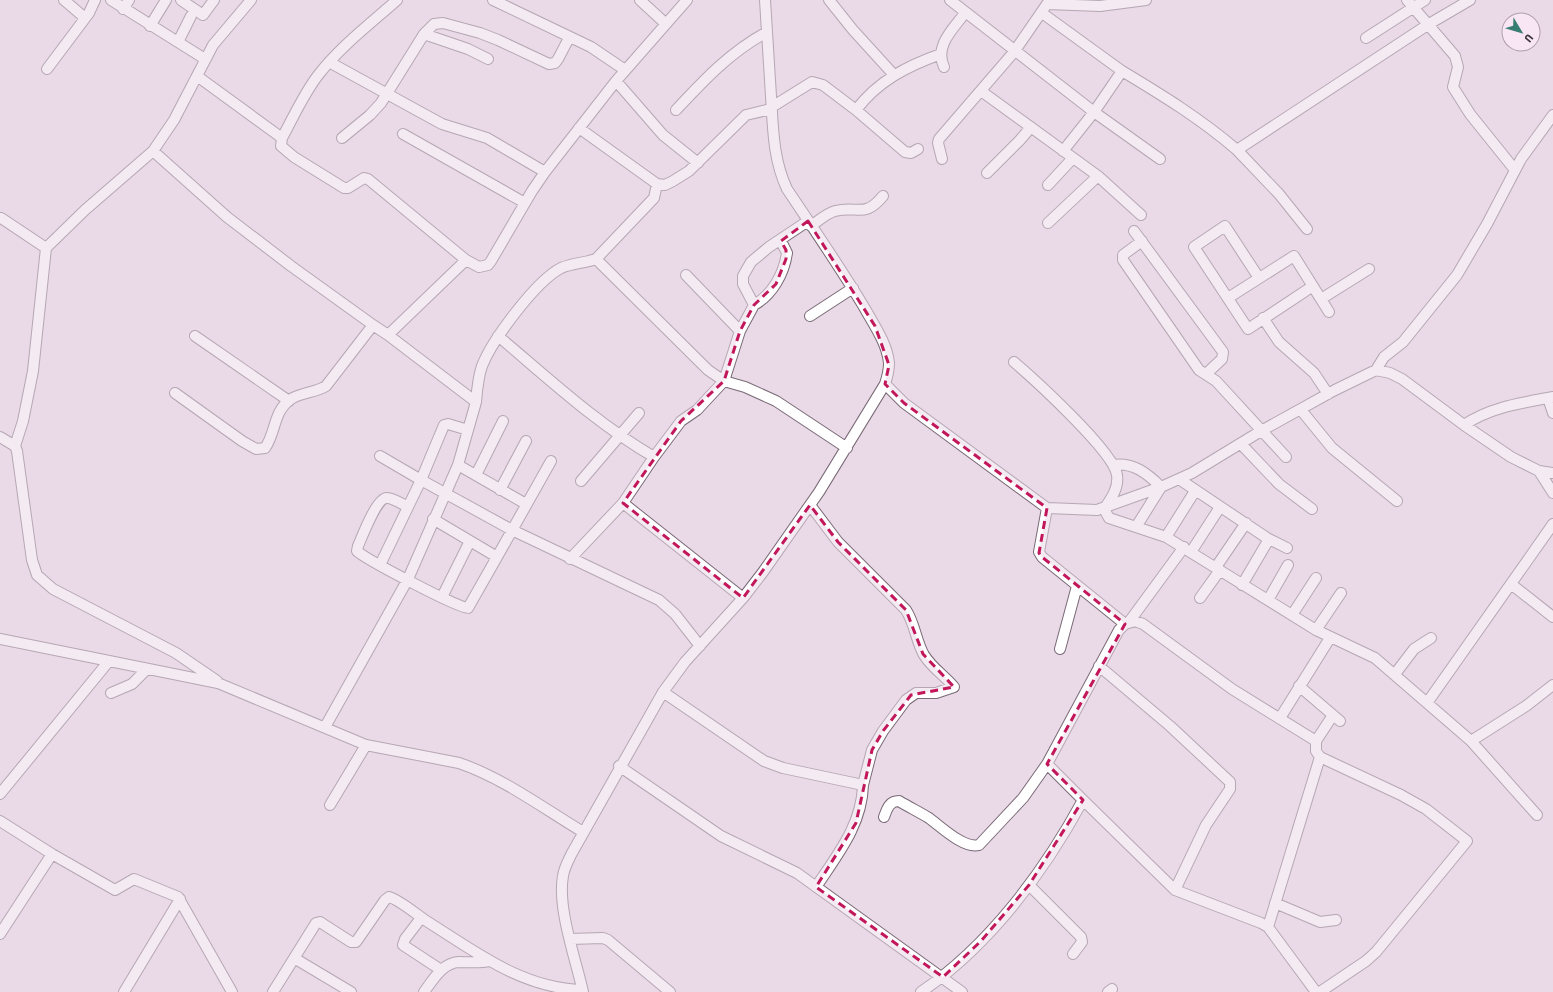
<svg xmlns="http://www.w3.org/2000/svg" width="1553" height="992" font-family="'Asap Condensed',sans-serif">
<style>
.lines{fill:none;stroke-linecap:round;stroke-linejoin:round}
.minor-casing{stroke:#796a76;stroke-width:12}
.minor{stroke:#fff;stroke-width:10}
.marked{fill:none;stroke:#c2185b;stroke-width:3;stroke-dasharray:8 5;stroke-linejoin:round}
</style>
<rect width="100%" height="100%" fill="#ead9e7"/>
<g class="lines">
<g class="minor-casing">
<path id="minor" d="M64,0L85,18
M111,0L205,59
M181,0L203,15L214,0
M493,0L591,47L625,70
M640,0L666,24
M829,0L853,30L894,75
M950,0L1094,112L1160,159
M1407,0L1455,56L1458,67L1453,87L1470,114L1515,170
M123,9L129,0
M1042,13L1122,71
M150,26L166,0
M424,34L468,49L488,59
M1366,38L1425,0
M178,42L191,16
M329,62L442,124L487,138L545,172
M944,67C934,46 953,29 965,13
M47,69L89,13L95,0
M197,76L282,138L281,146L294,157L344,188H348L364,178L368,179L466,260
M616,81L663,135L698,163
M981,91L1098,176L1048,223
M676,110C704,80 730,52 767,32
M856,110L905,152L911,153L918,149
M579,128L657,184L665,185L673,181L689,171L746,115L767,110L812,82L823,85L856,110C878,81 907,66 941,54
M403,134L525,203
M282,138C294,116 304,93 319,74C341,46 370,24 397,0
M342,138L370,115L381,103L424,34L434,24L443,23L480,33L498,40L549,64L555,63L558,59L569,38
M1237,150L1279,194L1307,229
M153,151L227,217L291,266L373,325
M1063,151L1094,112L1122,71C1162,95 1201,119 1237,150L1429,24L1470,0
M942,159L938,143L939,139L1014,52L1047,4L1100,6L1146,0
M987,173L1020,140L1031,127
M1098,176L1141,215
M1048,185L1073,158
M1,218L46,248
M811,226C818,221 827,213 835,211C858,205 864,219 883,196
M1134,231L1223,352L1222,359L1206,374
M1142,241L1123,255V260L1199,370L1216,381L1286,457
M596,259L654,198L657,184
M686,275L740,331
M1259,278L1225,226L1194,247L1248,329L1313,286
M1228,298L1294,256L1329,312
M1321,299L1369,269
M754,305C772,295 784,274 787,253L781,241
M810,316L853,288
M1263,318L1279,342L1314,373L1328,394
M195,336L289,401
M498,336C548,378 597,424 654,457
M1014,362C1034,379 1114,452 1117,475C1119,488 1111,499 1104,509L1109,518L1166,537L1316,630L1375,658L1471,741L1526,706L1553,685
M1376,370L1384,357L1403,342L1457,275L1487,224L1521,159L1553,115
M885,384L904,403L1047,508L1097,510L1161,487L1192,473L1261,431L1335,390L1376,370L1390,373L1402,379L1464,425L1511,457L1539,471L1553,473
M175,393L242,441L256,449L265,448C276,433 273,411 291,399C302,392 315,393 326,386L373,325L388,335L466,260L479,267L488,265L491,261L532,191L545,172L616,81L687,0
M1548,398L1553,413
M476,402C477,390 478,377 482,366C492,340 536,281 561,268C572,263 585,263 596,259L708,370L724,381L745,387L776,401L847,448
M1301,410L1332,448L1397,501
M1464,425C1491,407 1521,403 1553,397
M0,437L15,446L17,451L32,560L37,575L53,589L176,653L217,681
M1241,444L1279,484L1312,509
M15,446L23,421L33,371L46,248L85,210L153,151L174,120L213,45L251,0
M380,456L421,480L444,425L448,424L468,430
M458,465L526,504
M1113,465C1133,462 1147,473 1161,487L1136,527
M1539,471L1553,493
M476,475L503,421
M1179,479L1267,538L1287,548
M581,481L639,413
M500,490L526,441
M623,503L743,598
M810,505L838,542L906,610C915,624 916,641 924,655C932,668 945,676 954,687L936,693H916L906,700L883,731L872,750L863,785
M408,507L421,480L512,530L659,600L675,614L700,646
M1166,537L1195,491
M1191,552L1220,507
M497,557L551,461
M570,559L623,503L654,457L681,421L697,410L724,381L740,331L754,305L743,284V276L751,262L769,247L808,221
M380,565L408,507C402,504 393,498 387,498C377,497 362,537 358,546L357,551C365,559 462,610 468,608L497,557L433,519
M1216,567L1246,523
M1511,584L1553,617
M1242,585L1269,539
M442,597L470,541
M1200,598L1220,570
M1268,600L1288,565
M1292,615L1316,578
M1129,622L1184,547
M1125,624L1135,621L1143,624L1232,689L1316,741V751L1320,757
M1316,630L1341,593
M0,639L218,683L366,745L459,763C503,778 543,808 583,832
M1060,649L1077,586
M1099,666L1170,726L1230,782V789L1206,825L1175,890
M1395,674L1414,649L1431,638
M1299,686L1340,721
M663,692L764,761L783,768L863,785C862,825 837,855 816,887
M111,693L132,684L147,669
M1427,703L1553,524
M1280,718L1330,638
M325,727L408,579L458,465L476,402L388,335
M1316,741L1333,715
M1471,741L1537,815
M619,766L721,836L797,873L962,992
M0,794L109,661
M1083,800L1175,890L1261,923L1268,927L1320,757L1401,795L1426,809L1467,841L1376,952L1366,961L1320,992
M330,805L366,745
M884,817C887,809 889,801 899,801C909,807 919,812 929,818C941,827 964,849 979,845L1023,798L1047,764
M0,821L52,854L115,890L134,879L178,897L232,992
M1029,885L1081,937L1082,942L1073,954
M1275,903L1320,922L1336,920
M421,918L405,939L403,945L441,970
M1268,927L1316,992
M0,934L52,854
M570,939L603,938L608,940L670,992
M294,958L351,992
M124,992L180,899
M273,992L316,923L320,922L351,942H356L385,900L389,897C400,900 417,915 428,922C477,953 522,988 582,990
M424,992C433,980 442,963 459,962C470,962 480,963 490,961
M583,992C576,960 557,908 563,876C564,868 568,861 572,853L663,692L685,662L743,598L763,572L819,492L885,384C887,378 889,370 889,363C887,343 874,325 864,307C840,267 813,228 787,189C773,159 773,128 771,96C769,64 767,32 765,0
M921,992C989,946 1044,872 1083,800L1047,764L1119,630L1125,624L1042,557L1039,552L1047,508
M1108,992L1112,989"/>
</g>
<use href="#minor" class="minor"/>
</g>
<path d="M0 0H1553V992H0ZM808,221L875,326L889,365L885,384L904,403L1047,508L1039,553L1042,557L1125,624L1047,764L1083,800L1029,885L981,941L943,977L816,887L856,823L872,750L883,731L911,695L954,687L923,654L906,610L838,542L810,505L743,598L623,503L681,421L724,381L740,331L754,305L776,284L786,259V250L781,241Z" fill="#ead9e7" fill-opacity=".55" fill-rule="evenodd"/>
<path class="marked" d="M808,221L875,326L889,365L885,384L904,403L1047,508L1039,553L1042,557L1125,624L1047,764L1083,800L1029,885L981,941L943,977L816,887L856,823L872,750L883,731L911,695L954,687L923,654L906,610L838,542L810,505L743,598L623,503L681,421L724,381L740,331L754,305L776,284L786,259V250L781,241Z"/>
<g transform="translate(1521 32) rotate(128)"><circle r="19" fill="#f8e6f5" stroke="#ada0ab"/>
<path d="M0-3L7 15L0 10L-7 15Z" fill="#387d72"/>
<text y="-6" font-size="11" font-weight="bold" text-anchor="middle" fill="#3c363b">U</text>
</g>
</svg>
